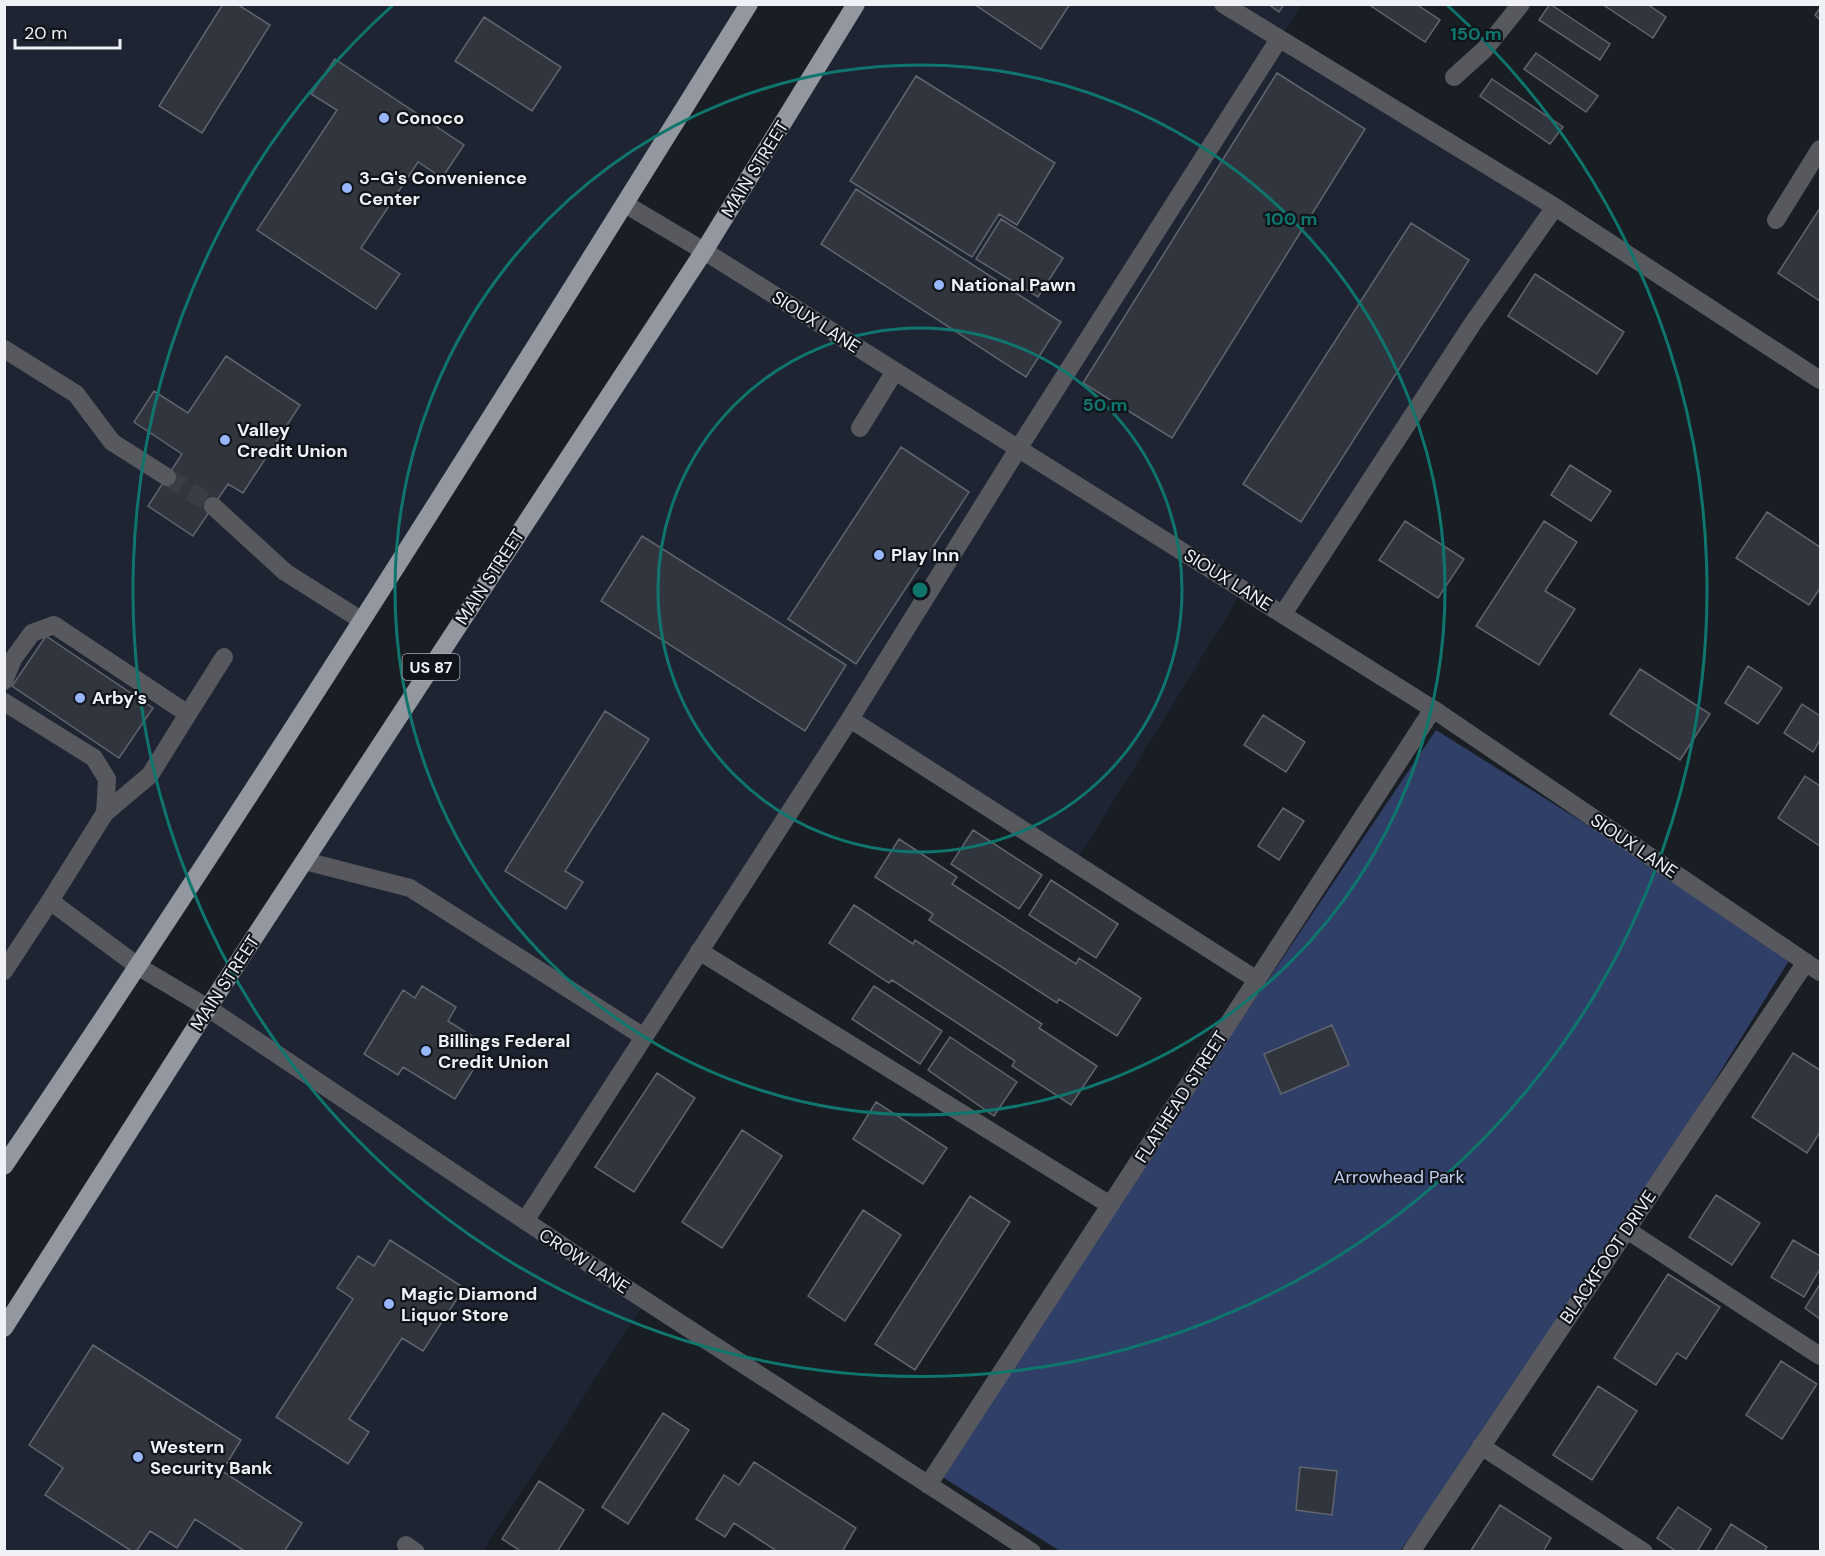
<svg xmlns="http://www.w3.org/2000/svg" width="1825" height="1556" font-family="'DM Sans',sans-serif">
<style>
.built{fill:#1e2431}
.green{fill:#2f3f67}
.building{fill:#31353e;stroke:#61656f;stroke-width:1.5}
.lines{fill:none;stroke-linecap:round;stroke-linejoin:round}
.minor-tunnel{stroke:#393d44;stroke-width:18;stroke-dasharray:18 9;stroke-linecap:butt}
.minor{stroke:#57595e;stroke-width:18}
.major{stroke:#93979f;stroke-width:18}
.ring{fill:none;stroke:#0f766e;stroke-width:3}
.poi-dot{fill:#97b6fd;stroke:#10141b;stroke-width:2}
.labels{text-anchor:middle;stroke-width:4.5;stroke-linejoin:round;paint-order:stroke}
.shield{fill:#10141b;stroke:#acafb5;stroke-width:1.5}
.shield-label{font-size:16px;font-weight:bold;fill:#eff1f7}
.poi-label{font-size:18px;font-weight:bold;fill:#eff1f7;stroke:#10141b;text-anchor:start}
.street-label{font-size:18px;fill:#eff1f7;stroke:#10141b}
.park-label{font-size:18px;fill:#c2d0f0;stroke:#10141b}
.centre{fill:#0f766e;stroke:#10141b;stroke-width:3}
.ring-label{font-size:18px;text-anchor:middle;font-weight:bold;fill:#0f766e;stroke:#10141b;stroke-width:4.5;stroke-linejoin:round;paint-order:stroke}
</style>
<rect width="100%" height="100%" fill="#191d24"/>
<path class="built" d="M4,5H749L4,1159Z
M857,5H1302L1280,39L1555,207L1283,614L1243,590L1075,864L850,720L526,1220L646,1301L483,1551H5L4,1328Z"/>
<path class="green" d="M1436,730L1793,954L1583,1294L1400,1551H1060L936,1473Z"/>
<path class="building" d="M223,4H237L270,25L202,133L159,106Z
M974,4H1070L1041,49Z
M1268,4H1284L1279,12Z
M1368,4H1416L1440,20L1425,42Z
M1550,4L1610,44L1600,60L1539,20Z
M1602,4H1647L1666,17L1653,38Z
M1820,8V20L1815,15Z
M484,17L561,67L532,111L455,61Z
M1536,53L1598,96L1586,112L1524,69Z
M335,59L464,145L442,178L418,162L361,248L400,274L376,309L257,230L337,110L311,94Z
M1277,73L1365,129L1172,438L1083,383Z
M916,76L1055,163L1017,225L999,214L972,257L850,181Z
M1492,79L1563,127L1550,144L1480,96Z
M856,189L1061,322L1026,377L821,244Z
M1820,208V301L1778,273Z
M1001,219L1063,258L1038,297L976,259Z
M1411,223L1469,260L1301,522L1243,484Z
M1535,274L1624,332L1597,374L1508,316Z
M226,356L300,405L243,493L228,484L193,536L148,506L182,454L134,422L154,391L188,413Z
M901,447L969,492L856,664L788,619Z
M1570,465L1611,491L1591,521L1551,495Z
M1767,512L1820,547V588L1809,605L1736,558Z
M1405,521L1464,559L1438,598L1379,560Z
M1544,521L1577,542L1545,591L1575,609L1539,665L1476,626Z
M642,536L846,665L805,731L601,601Z
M46,636L153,708L119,758L12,686Z
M1748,666L1782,688L1758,724L1725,703Z
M1640,669L1710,714L1680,760L1610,714Z
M1802,704L1820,716V740L1813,752L1784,733Z
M605,711L649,739L565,871L583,882L566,909L505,871Z
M1263,715L1305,742L1286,772L1244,745Z
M1805,776L1820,786V846L1778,818Z
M1283,808L1304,821L1279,860L1258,846Z
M973,830L1042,875L1019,909L951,864Z
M899,839L957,877L952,884L1076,964L1079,958L1141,998L1117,1036L1059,999L1057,1003L929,920L933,914L875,877Z
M1051,880L1118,924L1096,958L1029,915Z
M854,905L913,944L915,940L1042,1024L1039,1028L1097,1066L1071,1105L1012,1066L1015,1061L892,980L889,983L829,943Z
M422,986L456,1007L448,1021L488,1046L455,1099L403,1067L398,1075L364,1054L403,990L415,998Z
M874,986L942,1031L920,1064L852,1019Z
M1332,1025L1349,1065L1281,1094L1264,1054Z
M950,1037L1017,1082L994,1116L928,1070Z
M1793,1053L1820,1070V1132L1807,1153L1752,1117Z
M657,1073L695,1098L634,1192L595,1167Z
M876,1102L947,1148L923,1184L853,1139Z
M742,1130L782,1156L722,1248L682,1222Z
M1716,1195L1760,1223L1732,1265L1689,1237Z
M970,1196L1010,1222L915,1370L875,1344Z
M863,1210L901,1235L845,1321L808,1296Z
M390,1240L464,1288L423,1351L402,1338L349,1419L369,1432L348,1464L276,1417L353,1299L337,1288L358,1256L374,1266Z
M1793,1240L1820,1256V1269L1804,1297L1771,1277Z
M1668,1274L1720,1307L1686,1359L1677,1353L1656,1385L1614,1358Z
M1820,1284V1319L1805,1308Z
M93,1345L241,1440L222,1471L302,1523L284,1552H246L195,1519L177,1548L150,1531L136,1552H133L45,1495L63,1468L29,1445Z
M1781,1361L1817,1384L1782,1439L1746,1415Z
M1598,1386L1637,1411L1592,1480L1553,1455Z
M663,1413L689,1430L628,1524L602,1507Z
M754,1462L856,1528L842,1552H778L734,1523L725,1537L696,1519L724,1475L739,1485Z
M1300,1467L1337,1471L1332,1515L1296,1510Z
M539,1481L584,1510L557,1552H522L502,1539Z
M1500,1505L1551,1538L1543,1552H1470Z
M1678,1507L1711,1529L1697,1552H1677L1657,1538Z
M1731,1524L1767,1547L1764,1552H1714Z"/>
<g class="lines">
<path class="minor-tunnel" d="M167,477L213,506"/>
<path class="minor" d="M1223,4L1555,207L1820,380
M1454,77L1485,49L1521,4
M625,204L704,251L1433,709L1820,972
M1776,220L1820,149
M4,349L76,394L112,442L167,477
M860,428L895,371
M213,506L285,572L361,620
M1283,614L1473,323L1555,207
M4,681L13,659L32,633L54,625L188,714L150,775L105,813L50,901
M4,702L94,758L107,779L105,813
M188,714L224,657
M850,719L1257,980
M305,861L410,888L644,1037
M699,951L1110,1205
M4,971L50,901L139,967L208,1008L600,1271L1032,1552
M525,1221L850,719L1018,449L1279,39
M1627,1230L1820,1356
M1481,1446L1644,1552
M928,1485L1433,709
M406,1545L416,1552
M1411,1552L1806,962"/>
<path class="major" d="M4,1166C262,785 506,395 749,4
M4,1328L208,1008L704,251L856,4"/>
</g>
<g class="ring">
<circle cx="920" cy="590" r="262"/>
<circle cx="920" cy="590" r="525"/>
<path d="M1447 5A787 787 0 1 1 393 5"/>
</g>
<g class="poi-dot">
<circle cx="384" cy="118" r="6"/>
<circle cx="347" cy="188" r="6"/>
<circle cx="939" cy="285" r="6"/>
<circle cx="225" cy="440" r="6"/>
<circle cx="879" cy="555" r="6"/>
<circle cx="80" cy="698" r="6"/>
<circle cx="426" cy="1051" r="6"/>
<circle cx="389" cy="1304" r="6"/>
<circle cx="138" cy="1457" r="6"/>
</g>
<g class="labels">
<rect class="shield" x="402.5" y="654" width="57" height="26" rx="4.5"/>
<g class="shield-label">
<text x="431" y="673">US 87</text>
</g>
<g class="poi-label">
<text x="396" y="124">Conoco</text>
<text x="359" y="184">3-G's Convenience<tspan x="359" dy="21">Center</tspan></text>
<text x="951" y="291">National Pawn</text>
<text x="237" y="436">Valley<tspan x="237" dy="21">Credit Union</tspan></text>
<text x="891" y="561">Play Inn</text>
<text x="92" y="704">Arby's</text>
<text x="438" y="1047">Billings Federal<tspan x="438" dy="21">Credit Union</tspan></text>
<text x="401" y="1300">Magic Diamond<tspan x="401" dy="21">Liquor Store</tspan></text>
<text x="150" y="1453">Western<tspan x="150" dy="21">Security Bank</tspan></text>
</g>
<g class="street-label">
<text transform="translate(755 169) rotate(-58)" y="6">MAIN STREET</text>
<text transform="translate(816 322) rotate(32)" y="6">SIOUX LANE</text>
<text transform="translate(490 577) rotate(-57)" y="6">MAIN STREET</text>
<text transform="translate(1228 580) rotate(32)" y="6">SIOUX LANE</text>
<text transform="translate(1634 846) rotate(34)" y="6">SIOUX LANE</text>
<text transform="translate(225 983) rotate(-57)" y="6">MAIN STREET</text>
<text transform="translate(1181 1097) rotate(-57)" y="6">FLATHEAD STREET</text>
<text transform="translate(1608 1257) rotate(-56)" y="6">BLACKFOOT DRIVE</text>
<text transform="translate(584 1261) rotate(33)" y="6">CROW LANE</text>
</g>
<g class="park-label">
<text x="1399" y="1183">Arrowhead Park</text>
</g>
</g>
<circle cx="920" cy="590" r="9" class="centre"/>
<g class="ring-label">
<text x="1476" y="40">150 m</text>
<text x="1291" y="225">100 m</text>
<text x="1105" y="411">50 m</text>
</g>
<rect width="1825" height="1556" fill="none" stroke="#eff1f7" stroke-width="12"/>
<path d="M15 39v9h105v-9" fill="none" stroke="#eff1f7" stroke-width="3"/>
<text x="24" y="39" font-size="18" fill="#eff1f7" stroke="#10141b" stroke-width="4.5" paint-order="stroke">20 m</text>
</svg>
